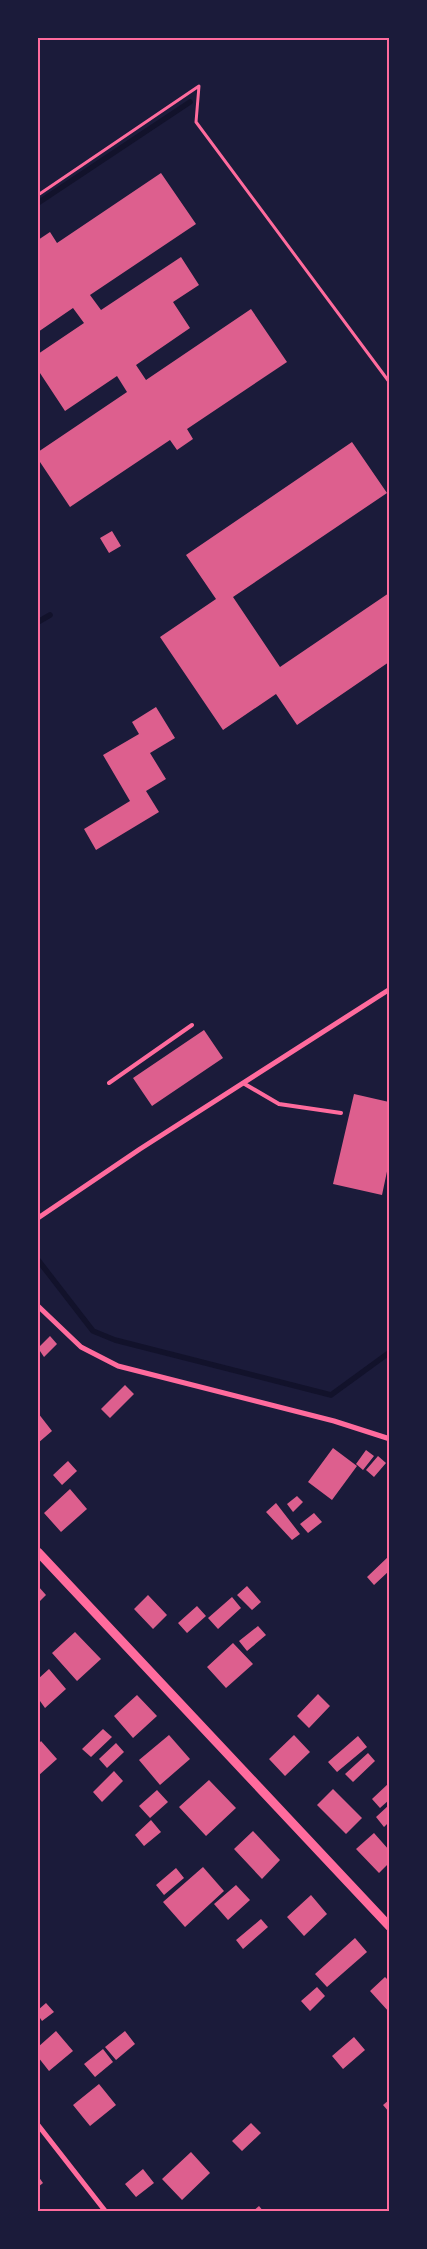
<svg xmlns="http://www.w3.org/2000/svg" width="427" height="2249" font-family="'DM Sans',sans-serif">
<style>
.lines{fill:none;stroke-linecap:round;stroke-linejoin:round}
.stream{stroke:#12122b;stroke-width:5.5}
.building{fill:#dd5f8e}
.path{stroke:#ff6b9d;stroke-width:3}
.service{stroke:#ff6b9d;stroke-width:4}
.minor{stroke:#ff6b9d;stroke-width:5}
.tertiary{stroke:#ff6b9d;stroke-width:9}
.neatline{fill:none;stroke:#ff6b9d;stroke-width:2}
</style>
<rect width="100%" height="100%" fill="#1b1b3a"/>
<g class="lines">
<path class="stream" d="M38,203L190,102
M38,622L50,615
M38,1260L93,1331L115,1340L331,1395L390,1352"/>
</g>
<path class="building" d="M161,173L196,224L90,295L101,310L181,257L199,285L173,302L190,328L136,365L146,380L251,309L287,362L187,429L193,439L177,450L170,440L70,507L38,459V452L127,392L117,376L65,411L38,370V354L84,323L73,308L38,332V255L40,254L38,250V240L50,232L57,243Z
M352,442L387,493L233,597L280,667L389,593V662L297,725L276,694L223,730L160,637L216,599L186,555Z
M112,531L121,546L109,553L100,538Z
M156,707L175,738L150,753L166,779L146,791L159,812L96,850L84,829L130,801L103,755L139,734L132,722Z
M204,1030L223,1058L152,1106L133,1078Z
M354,1094L389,1102V1162L382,1195L333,1184Z
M50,1336L57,1344L44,1357L38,1348Z
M125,1385L134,1394L110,1418L101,1409Z
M38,1413L52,1431L38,1443Z
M333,1448L357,1466L332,1500L308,1482Z
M366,1450L374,1456L363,1470L356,1464Z
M378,1456L386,1463L374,1477L366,1470Z
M68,1461L77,1471L62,1485L53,1475Z
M70,1489L87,1509L61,1532L44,1513Z
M297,1496L303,1502L293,1512L287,1504Z
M276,1503L300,1534L292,1540L266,1512Z
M314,1513L322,1522L308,1533L300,1524Z
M389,1556V1571L374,1585L367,1577Z
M38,1586L46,1595L38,1603Z
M247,1586L261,1602L252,1610L237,1595Z
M148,1595L167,1615L153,1629L134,1609Z
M232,1597L241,1608L218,1629L208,1618Z
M197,1606L206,1616L187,1633L178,1623Z
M258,1626L266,1635L247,1651L239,1641Z
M75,1632L101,1659L77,1681L52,1653Z
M233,1643L253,1664L226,1688L207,1667Z
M49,1669L66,1689L45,1708L40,1701L38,1703V1679Z
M318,1694L330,1706L309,1728L297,1716Z
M137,1695L157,1716L133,1738L114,1716Z
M103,1729L112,1737L91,1757L82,1749Z
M169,1735L190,1759L160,1785L139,1760Z
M294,1735L310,1752L285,1776L269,1759Z
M358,1736L367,1747L337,1772L328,1762Z
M41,1741L57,1759L38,1776V1745Z
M116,1743L124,1752L107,1768L99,1759Z
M368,1753L375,1761L353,1782L345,1774Z
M114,1771L123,1781L102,1802L93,1792Z
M209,1780L236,1808L206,1836L179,1807Z
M389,1783V1800L380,1808L372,1799Z
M333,1789L362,1818L346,1834L317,1805Z
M157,1790L168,1802L150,1818L139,1806Z
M389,1805V1822L384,1827L376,1817Z
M151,1820L161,1832L144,1846L135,1835Z
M253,1831L280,1860L262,1879L234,1849Z
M374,1833L389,1850V1863L379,1873L356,1849Z
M203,1867L224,1891L185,1927L163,1902Z
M176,1868L184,1878L164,1895L156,1885Z
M236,1885L250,1900L228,1920L214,1904Z
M311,1895L327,1914L304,1936L287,1917Z
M261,1919L268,1927L243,1949L236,1940Z
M355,1938L367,1952L327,1987L315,1974Z
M385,1977L389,1981V2012L370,1991Z
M317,1987L325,1996L310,2011L301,2001Z
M46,2003L54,2012L42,2021L38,2015V2010Z
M56,2031L73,2051L49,2071L38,2057V2047Z
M125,2031L135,2044L116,2060L105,2047Z
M354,2037L365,2050L343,2069L332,2056Z
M103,2049L113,2062L95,2077L84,2064Z
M99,2084L116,2105L90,2126L73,2105Z
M389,2100V2112L383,2105Z
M251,2123L261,2133L242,2151L232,2141Z
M191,2152L210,2173L182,2200L162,2179Z
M143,2169L154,2183L136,2197L125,2184Z
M38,2176L43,2183L38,2187Z
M259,2206L264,2212H252Z"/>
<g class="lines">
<path class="path" d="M38,195L199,86L196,122L390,383"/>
<path class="service" d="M109,1083L192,1025
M243,1083L279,1104L341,1113"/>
<path class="minor" d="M38,1218L140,1149L390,989
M38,1306L81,1347L118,1366L334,1421L390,1439
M38,2125L106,2212"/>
<path class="tertiary" d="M38,1552L390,1927"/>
</g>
<rect width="427" height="2249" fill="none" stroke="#1b1b3a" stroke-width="78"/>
<rect x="39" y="39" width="349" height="2171" class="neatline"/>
</svg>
